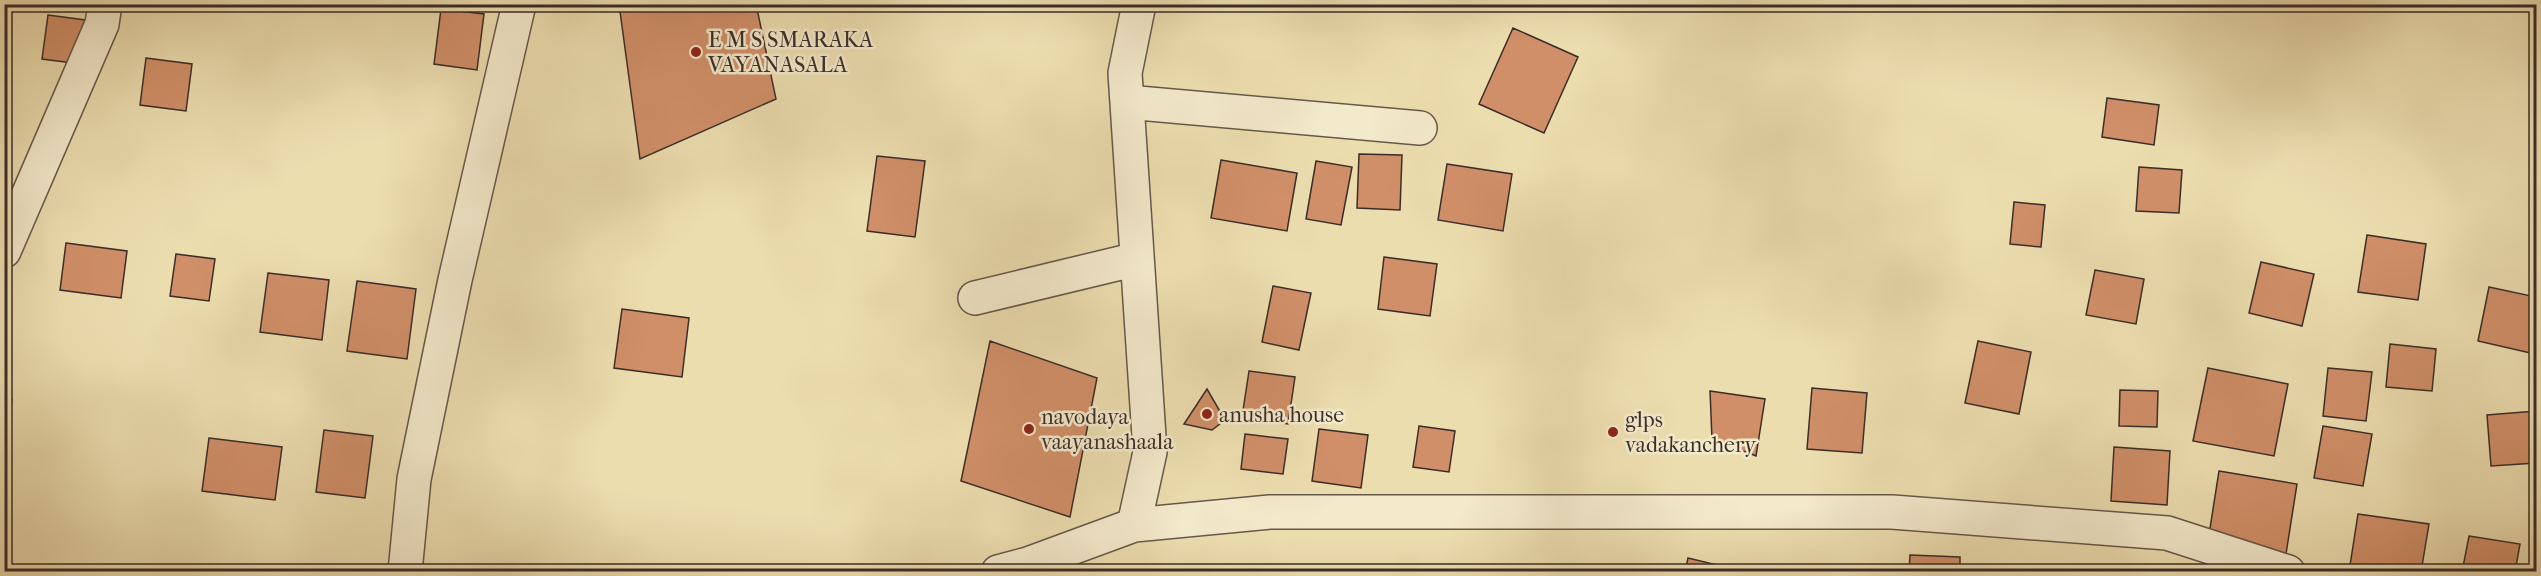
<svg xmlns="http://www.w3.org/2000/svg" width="2541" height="576" font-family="'IM FELL French Canon',serif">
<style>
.building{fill:#d08f69;stroke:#3a2d29;stroke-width:1.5}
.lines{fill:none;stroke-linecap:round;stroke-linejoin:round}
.street-casing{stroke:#66594a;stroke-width:36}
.street{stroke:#f3e9cb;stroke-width:33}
.poi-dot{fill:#8f2418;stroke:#f3e9cb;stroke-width:2}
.labels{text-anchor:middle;stroke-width:5;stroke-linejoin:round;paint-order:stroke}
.poi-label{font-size:22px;fill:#3a2d29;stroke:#f3e9cb;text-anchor:start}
</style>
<rect width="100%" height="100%" fill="#ecddaf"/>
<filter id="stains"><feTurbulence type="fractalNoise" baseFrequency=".00333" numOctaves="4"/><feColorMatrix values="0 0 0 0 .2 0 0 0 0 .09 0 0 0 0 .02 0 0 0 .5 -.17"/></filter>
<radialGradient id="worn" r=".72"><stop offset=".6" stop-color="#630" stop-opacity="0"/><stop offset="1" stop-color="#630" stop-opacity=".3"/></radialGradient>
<path class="building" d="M619,4H756L776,99L640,159Z
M441,9L484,14L477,70L434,64Z
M48,15L93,21L88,65L42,59Z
M1513,28L1578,57L1544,133L1479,104Z
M146,58L192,64L186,111L140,105Z
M2107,98L2159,105L2154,145L2102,137Z
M1359,154L1402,155L1400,210L1357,208Z
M877,156L925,161L915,237L867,231Z
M1221,160L1297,173L1287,231L1211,218Z
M1316,161L1352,167L1341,225L1306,219Z
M1447,164L1512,174L1503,231L1438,220Z
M2139,167L2182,170L2179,213L2136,211Z
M2014,202L2045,205L2041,247L2010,244Z
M2367,235L2426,244L2418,300L2358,292Z
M66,243L127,251L121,298L60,290Z
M176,254L215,259L209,301L170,296Z
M1384,257L1437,264L1430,316L1378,309Z
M2261,262L2314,274L2302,326L2249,313Z
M2095,270L2144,279L2136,324L2086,315Z
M268,273L329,280L322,340L260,332Z
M357,281L416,289L407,359L347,351Z
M1273,286L1311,293L1299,350L1262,342Z
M2489,287L2536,297L2535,354L2478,341Z
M622,309L689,318L682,377L614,368Z
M990,341L1097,378L1070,517L961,481Z
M1978,341L2031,352L2019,414L1965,403Z
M2390,344L2436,349L2432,391L2386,387Z
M2208,368L2288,384L2274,456L2193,441Z
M2328,368L2372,372L2366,421L2323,416Z
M1249,371L1295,377L1288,424L1242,417Z
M1812,388L1867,393L1862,453L1807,449Z
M1207,389L1225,420L1212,430L1184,424Z
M2120,390L2158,391L2157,427L2119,426Z
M1710,391L1765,399L1756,456L1712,439Z
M4,398L12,399L5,453H4Z
M2536,411V463L2491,466L2487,415Z
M1419,426L1455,431L1449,472L1413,467Z
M2323,426L2372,434L2363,486L2314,478Z
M1319,429L1368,435L1361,488L1312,481Z
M324,430L373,436L365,498L316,492Z
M1245,434L1288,439L1283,474L1241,469Z
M209,438L282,447L275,500L202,491Z
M2114,447L2170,451L2167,505L2111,501Z
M2219,471L2297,484L2286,554L2208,541Z
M2358,514L2429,524L2421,572H2349Z
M2469,536L2520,544L2515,572H2462Z
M1910,555L1960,557V572H1909Z
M1688,558L1738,570V572H1685Z"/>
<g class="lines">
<g class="street-casing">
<path id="street" d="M1127,102L1420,128
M4,251L102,24L105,4
M975,298L1137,259
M1134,525L1270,512H1892L2167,533L2288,572
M405,572L414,479L455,280L519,4
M998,572L1028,564L1134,525L1150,452L1125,73L1139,4"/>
</g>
<use href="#street" class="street"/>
</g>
<g class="poi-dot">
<circle cx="696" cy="52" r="6"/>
<circle cx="1207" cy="414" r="6"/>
<circle cx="1029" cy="429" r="6"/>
<circle cx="1613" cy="432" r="6"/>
</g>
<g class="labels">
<g class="poi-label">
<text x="708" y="47">E M S SMARAKA<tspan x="708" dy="25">VAYANASALA</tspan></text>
<text x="1219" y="422">anusha house</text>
<text x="1041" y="424">navodaya<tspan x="1041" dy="25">vaayanashaala</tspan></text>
<text x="1625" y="427">glps<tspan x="1625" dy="25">vadakanchery</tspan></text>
</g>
</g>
<rect width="2541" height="576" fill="none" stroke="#ecddaf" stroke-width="24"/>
<rect x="6" y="6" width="2529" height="564" fill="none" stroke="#3a2d29" stroke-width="3"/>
<rect x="12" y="12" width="2517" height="552" fill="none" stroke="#3a2d29" stroke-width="1.5"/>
<rect width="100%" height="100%" filter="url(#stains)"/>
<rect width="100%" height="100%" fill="url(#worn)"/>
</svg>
